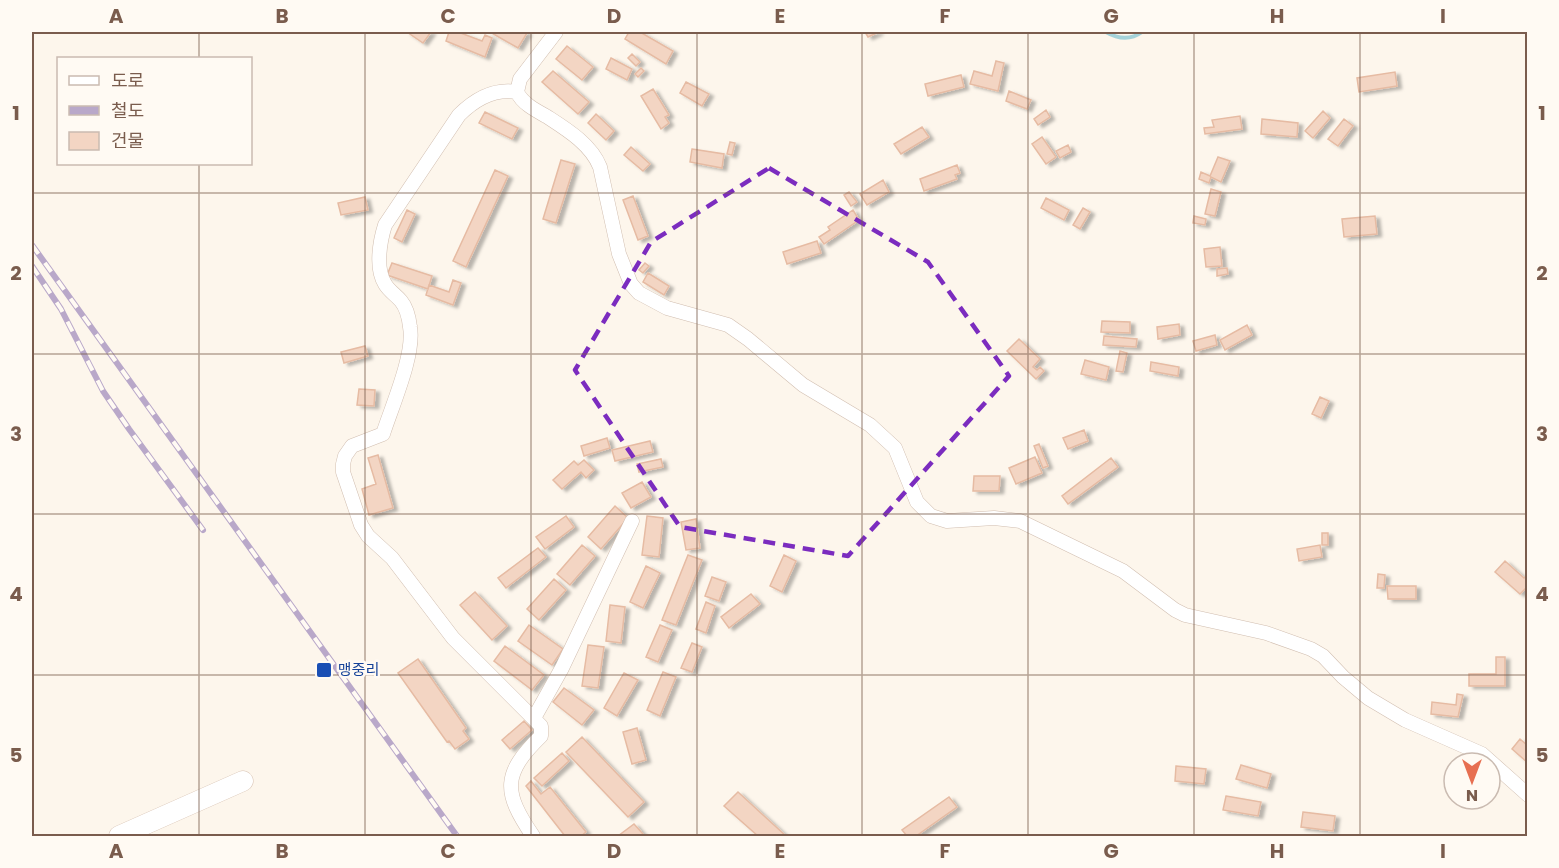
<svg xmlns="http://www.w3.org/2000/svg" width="1559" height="868" font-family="Poppins,'Noto Sans KR',sans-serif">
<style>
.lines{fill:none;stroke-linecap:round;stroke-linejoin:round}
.stream{stroke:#a5d3da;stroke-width:4}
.building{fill:#f3d5c3;stroke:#e6bba3;stroke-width:1.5;filter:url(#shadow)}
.street-casing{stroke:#d1beb0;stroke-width:15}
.secondary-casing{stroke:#d6c0b0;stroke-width:21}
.street{stroke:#fff;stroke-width:14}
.secondary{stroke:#fff;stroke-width:20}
.rail-casing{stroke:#b9a8c9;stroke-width:6}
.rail{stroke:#fffaf3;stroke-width:4;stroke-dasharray:11;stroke-linecap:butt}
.marked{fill:none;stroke:#7b2cbf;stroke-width:4.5;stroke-dasharray:12 8;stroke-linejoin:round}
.grid{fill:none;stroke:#7a5c4d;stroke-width:1.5;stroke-opacity:0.55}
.transit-dot{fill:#1a4fb4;stroke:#fffaf3;stroke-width:2}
.labels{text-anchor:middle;stroke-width:5;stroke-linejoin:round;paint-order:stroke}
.transit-label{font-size:15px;fill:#164399;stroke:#fffaf3;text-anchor:start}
.neatline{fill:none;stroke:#7a5c4d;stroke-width:2}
.grid-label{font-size:20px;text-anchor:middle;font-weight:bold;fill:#7a5c4d}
</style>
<defs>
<filter id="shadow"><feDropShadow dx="4.5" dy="2.5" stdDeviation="1.5" flood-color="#0004"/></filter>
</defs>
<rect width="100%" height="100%" fill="#fdf6ec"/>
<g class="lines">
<path class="stream" d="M1106,32C1118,39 1131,40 1142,32"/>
</g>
<path class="building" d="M407,32H431L423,43Z
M449,32H458L482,41L485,35L492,38L485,57L446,41Z
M490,32H524L527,33L518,48Z
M629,32H640L673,51L666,64L625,39Z
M865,32H879L868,37Z
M567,46L593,67L582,80L556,59Z
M632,54L640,62L636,66L628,58Z
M611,58L632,69L627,80L606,69Z
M996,61L1004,63L998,91L970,84L974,71L992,76Z
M641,68L644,71L638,77L635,74Z
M553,71L589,102L578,114L542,82Z
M1395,72L1397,86L1359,92L1357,78Z
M961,75L964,87L928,96L925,84Z
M686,82L709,94L702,106L680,93Z
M653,89L669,115L665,117L669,123L661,129L641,96Z
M1009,91L1031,100L1027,109L1006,101Z
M1046,110L1050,117L1038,125L1034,119Z
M1323,111L1330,118L1313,138L1305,131Z
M485,112L518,128L512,139L479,123Z
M596,114L614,131L606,140L588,123Z
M1240,116L1242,129L1205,134L1204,128L1214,127L1212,120Z
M1262,119L1298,123L1297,137L1261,134Z
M1344,119L1353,126L1338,146L1328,139Z
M922,127L929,137L901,154L894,144Z
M1042,137L1056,157L1046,164L1032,144Z
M730,142L735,143L732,155L727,154Z
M1068,145L1071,152L1060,158L1056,151Z
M631,147L650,164L643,171L624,155Z
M692,149L724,154L722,168L690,162Z
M1218,157L1230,161L1221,182L1211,177L1209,183L1199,179L1201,172L1210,176Z
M561,160L575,164L556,223L543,219Z
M957,165L960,173L955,175L957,179L924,191L920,179Z
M495,170L508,176L466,267L453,261Z
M883,180L889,192L867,205L860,194Z
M1211,189L1221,192L1215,216L1205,214Z
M849,192L857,202L851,206L844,195Z
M633,196L648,236L638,240L623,200Z
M365,197L368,210L341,215L338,203Z
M1046,198L1069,210L1064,220L1041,208Z
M1083,208L1090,212L1080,229L1073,225Z
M407,210L415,214L402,242L394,238Z
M853,210L859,220L824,244L819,237L830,230L828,227Z
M1194,216L1206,219L1205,225L1193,223Z
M1375,216L1377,234L1344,237L1342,219Z
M817,241L821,253L787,264L783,252Z
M1220,247L1222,266L1206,267L1204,249Z
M392,263L432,276L428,289L387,275Z
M645,263L649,266L643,273L639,270Z
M1227,268L1228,274L1217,276V269Z
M648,273L669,286L664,295L643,282Z
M453,280L461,283L453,305L426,295L429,285L449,292Z
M1102,321L1130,322V333L1101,332Z
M1179,324L1180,335L1158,339L1157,327Z
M1247,325L1252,335L1225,350L1220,340Z
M1215,335L1217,345L1196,351L1193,341Z
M1104,336L1137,339L1136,347L1103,345Z
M1019,339L1040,359L1033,367L1037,370L1040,367L1044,371L1036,379L1007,351Z
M365,346L368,356L344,363L341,352Z
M1120,351L1127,353L1123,372L1116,371Z
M1085,360L1109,367L1106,380L1081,374Z
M1151,362L1179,367L1178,376L1150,371Z
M359,389L375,390L374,406L357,405Z
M1320,397L1329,401L1321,418L1312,414Z
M1084,430L1088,441L1068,449L1063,438Z
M607,438L610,448L584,456L581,446Z
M650,441L653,452L615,461L612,450Z
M1039,444L1048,466L1043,468L1034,446Z
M378,455L393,508L369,515L362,489L376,484L368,458Z
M1035,457L1042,473L1016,484L1009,468Z
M1111,458L1118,467L1068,504L1062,496Z
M661,459L663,467L639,472L637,464Z
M584,460L594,470L586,478L581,472L562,489L553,480L574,461L578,465Z
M974,476H1000L999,491H973Z
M642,482L651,497L631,508L622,493Z
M615,506L628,518L601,549L588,537Z
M566,516L574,527L545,549L536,537Z
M647,516L663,518L659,557L642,555Z
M696,519L700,548L686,550L681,522Z
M1322,533H1328V545H1322Z
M582,545L595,556L570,585L557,574Z
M1320,545L1322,557L1299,561L1297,549Z
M538,548L546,557L506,588L498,578Z
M688,555L702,560L676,625L662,620Z
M784,555L796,561L782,592L770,586Z
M1505,561L1524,578L1528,574V586L1520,594L1495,572Z
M646,566L660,573L643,608L630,602Z
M1378,574L1385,575L1384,588H1377Z
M712,577L726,582L719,601L705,596Z
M554,579L566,590L539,620L527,609Z
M1387,586H1416V599H1388Z
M475,592L507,626L492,640L460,605Z
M751,594L760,604L729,628L721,617Z
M706,602L715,606L706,633L696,629Z
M610,605L625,607L621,643L606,641Z
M529,625L563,649L552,665L518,641Z
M660,625L672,630L658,662L646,657Z
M692,643L702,647L692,672L681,668Z
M588,645L604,647L598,688L582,686Z
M505,646L544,675L532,690L494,661Z
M1496,657H1505V686H1469V674H1496Z
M418,659L466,728L463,731L469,739L455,749L449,741L447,742L398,673Z
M663,672L676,677L660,716L647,710Z
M624,673L638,680L617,716L604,708Z
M564,688L594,710L582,725L553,702Z
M1457,694L1463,695L1458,717L1431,714L1432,702L1456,705Z
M524,721L532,730L510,749L502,740Z
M637,728L646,760L632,764L623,732Z
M582,737L644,802L628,817L566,752Z
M1520,739L1528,746V763L1512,749Z
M562,753L569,761L542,786L534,778Z
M1241,765L1271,774L1267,788L1236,779Z
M1176,766L1206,769L1204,784L1175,781Z
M531,781L541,794L550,787L586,832L581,836H565L526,786Z
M738,792L786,836H758L724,806Z
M1226,796L1261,802L1258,816L1223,810Z
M949,797L957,807L916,836H907L902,830Z
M1303,812L1335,816L1333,831L1301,827Z
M634,824L643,834L641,836H618Z"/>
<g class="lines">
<g class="street-casing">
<path id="street" d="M556,32L520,79L517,92C522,103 535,110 546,116C566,129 591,144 600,167L619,254L631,284L639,293L667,308L728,325L748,339L803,385L870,425L895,448L917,502L931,516L947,521L994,518L1020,521L1123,571L1175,610L1185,615L1266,633L1311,649L1323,656L1343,677L1368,698L1405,720L1482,754L1528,795
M517,92C494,88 475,99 459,115L385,225C380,241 375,268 385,284C389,291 396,295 401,301C406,307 409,318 410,327C415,354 392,406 383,434L352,446L345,456L343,464V472L361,525L368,536L392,558L453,638L541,726V736C502,774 503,792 533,836
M534,718L562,668L632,521"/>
</g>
<g class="secondary-casing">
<path id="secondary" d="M119,836L243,781"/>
</g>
<use href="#street" class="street"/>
<use href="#secondary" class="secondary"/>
<g class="rail-casing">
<path id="rail" d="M32,245L457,836
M32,266L61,309L103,391L129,429L203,530"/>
</g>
<use href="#rail" class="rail"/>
</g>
<path class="marked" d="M769,168L928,262L1009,376L848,556L680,527L575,370L651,242Z"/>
<path class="grid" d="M199,32V58M365,32V836M531,32V836M697,32V836M862,32V836M1028,32V836M1194,32V836M1360,32V836M199,164V836M32,193H1528M32,354H1528M32,514H1528M32,675H1528"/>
<rect class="transit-dot" x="316" y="662" width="16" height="16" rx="3"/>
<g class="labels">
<g class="transit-label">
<text x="338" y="675">맹중리</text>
</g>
</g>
<rect width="1559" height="868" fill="none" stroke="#fffaf3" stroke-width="66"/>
<rect x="57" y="57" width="195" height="108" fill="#fffaf3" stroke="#cabbb1" stroke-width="1.5"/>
<rect x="69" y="76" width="30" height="9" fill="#ffffff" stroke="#cabbb1" stroke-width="1.5"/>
<text x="111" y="87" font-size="18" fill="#7a5c4d">도로</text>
<rect x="69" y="106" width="30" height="9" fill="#b9a8c9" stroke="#cabbb1" stroke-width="1.5"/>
<text x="111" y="117" font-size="18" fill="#7a5c4d">철도</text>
<rect x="69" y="132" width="30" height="18" fill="#f3d5c3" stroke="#cabbb1" stroke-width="1.5"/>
<text x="111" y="147" font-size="18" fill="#7a5c4d">건물</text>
<g transform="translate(1472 781) rotate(180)"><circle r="28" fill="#fffaf3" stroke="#cabbb1" stroke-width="1.5"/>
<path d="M0-4.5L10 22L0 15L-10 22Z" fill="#e76f51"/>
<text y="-9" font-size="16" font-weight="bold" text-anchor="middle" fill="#7a5c4d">N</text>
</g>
<rect x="33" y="33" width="1493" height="802" class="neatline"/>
<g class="grid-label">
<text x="116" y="23">A</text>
<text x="282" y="23">B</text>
<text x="448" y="23">C</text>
<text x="614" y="23">D</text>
<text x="780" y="23">E</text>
<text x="945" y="23">F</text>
<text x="1111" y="23">G</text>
<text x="1277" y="23">H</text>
<text x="1443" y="23">I</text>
<text x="16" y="120">1</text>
<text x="1542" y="120">1</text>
<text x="16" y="280">2</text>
<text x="1542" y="280">2</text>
<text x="16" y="441">3</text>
<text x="1542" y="441">3</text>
<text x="16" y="601">4</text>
<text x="1542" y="601">4</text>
<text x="16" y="762">5</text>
<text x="1542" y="762">5</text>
<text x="116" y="858">A</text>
<text x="282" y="858">B</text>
<text x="448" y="858">C</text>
<text x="614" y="858">D</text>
<text x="780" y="858">E</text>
<text x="945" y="858">F</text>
<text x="1111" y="858">G</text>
<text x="1277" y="858">H</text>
<text x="1443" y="858">I</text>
</g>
</svg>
